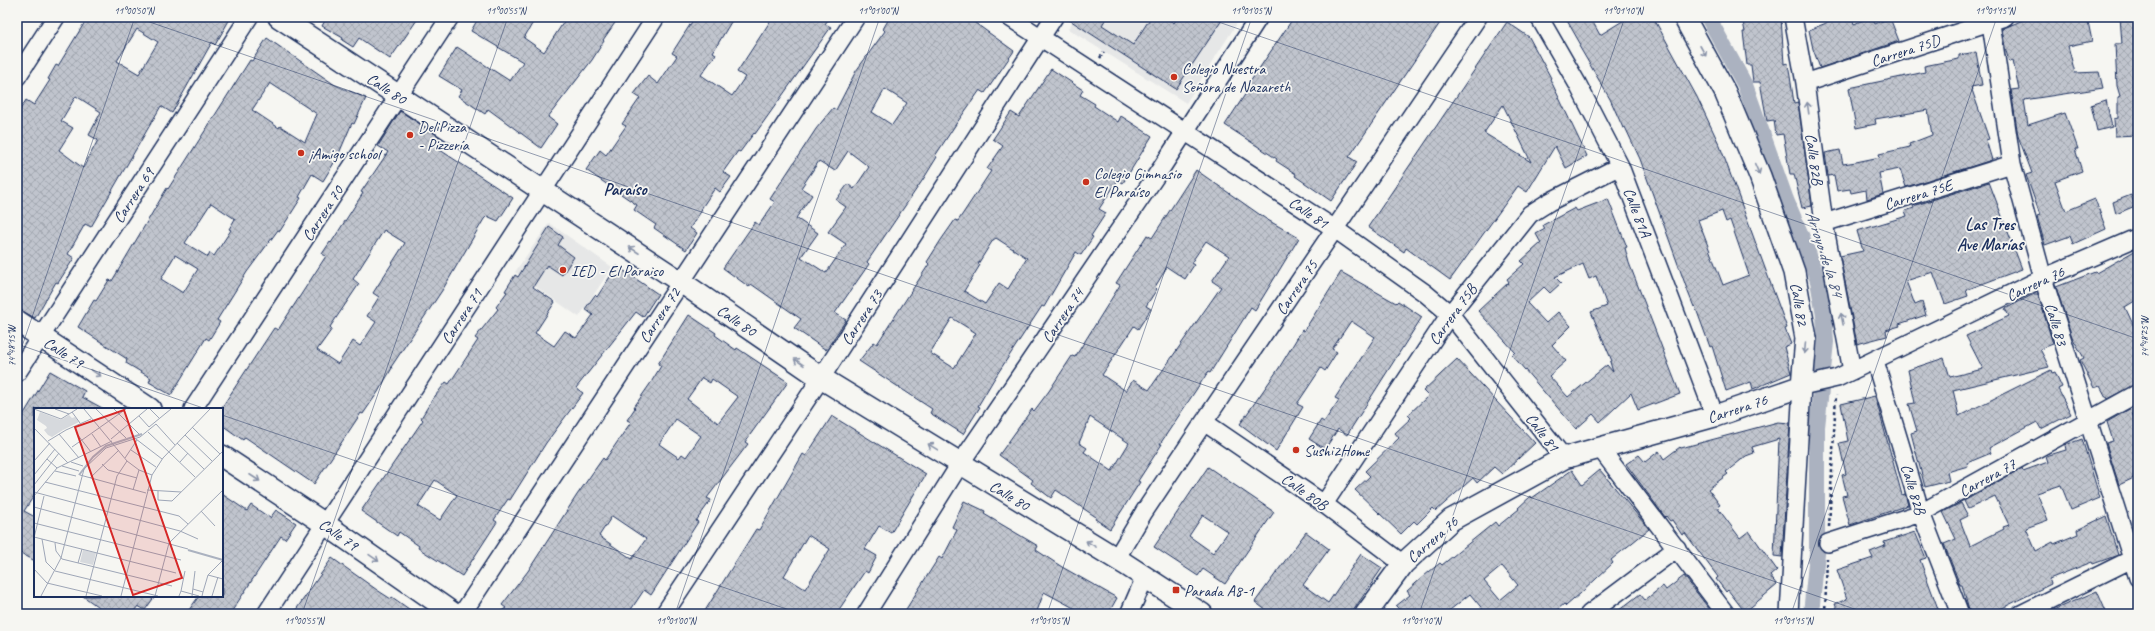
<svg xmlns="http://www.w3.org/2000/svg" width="2155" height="631" font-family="Caveat,sans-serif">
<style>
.built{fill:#e6e7e7}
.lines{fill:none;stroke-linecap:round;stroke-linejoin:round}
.canal{stroke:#abb2c0;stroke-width:16}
.building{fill:url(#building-cross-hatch);stroke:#1b2f5e;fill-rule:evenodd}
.minor-casing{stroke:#1b2f5e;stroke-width:20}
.tertiary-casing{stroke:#1b2f5e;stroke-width:24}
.path{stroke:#1b2f5e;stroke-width:2.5;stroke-dasharray:3 3;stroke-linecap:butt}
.minor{stroke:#f6f6f2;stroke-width:17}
.tertiary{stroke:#f6f6f2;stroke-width:21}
.oneway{stroke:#8892a8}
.ticks{fill:none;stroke:#1b2f5e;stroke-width:1;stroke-opacity:0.45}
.poi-dot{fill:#c8321e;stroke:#f6f6f2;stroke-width:1.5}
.labels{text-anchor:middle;stroke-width:3.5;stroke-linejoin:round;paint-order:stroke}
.street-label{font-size:16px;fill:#1b2f5e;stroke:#f6f6f2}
.poi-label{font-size:16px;fill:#1b2f5e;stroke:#f6f6f2;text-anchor:start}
.neighbourhood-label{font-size:17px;font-weight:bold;fill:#1b2f5e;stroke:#f6f6f2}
.water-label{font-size:17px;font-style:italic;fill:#46567b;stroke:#f6f6f2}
.inset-river{fill:none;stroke:#abb2c0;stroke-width:2}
.inset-road{fill:none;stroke:#9ea6b7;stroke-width:1}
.view{fill:#d62828;fill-opacity:0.15;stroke:#d62828;stroke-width:2}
.inset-edge{fill:none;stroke:#1b2f5e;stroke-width:2}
.neatline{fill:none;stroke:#1b2f5e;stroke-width:1.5}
.ticks-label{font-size:10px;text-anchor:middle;fill:#1b2f5e}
</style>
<defs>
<pattern id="building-cross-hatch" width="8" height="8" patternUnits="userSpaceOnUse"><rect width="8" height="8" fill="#c0c4cd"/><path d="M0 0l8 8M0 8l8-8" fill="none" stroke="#a4a9b2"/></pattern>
</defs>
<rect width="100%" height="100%" fill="#f6f6f2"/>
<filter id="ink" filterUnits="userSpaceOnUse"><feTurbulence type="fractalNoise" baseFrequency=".025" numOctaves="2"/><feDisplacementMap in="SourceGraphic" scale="8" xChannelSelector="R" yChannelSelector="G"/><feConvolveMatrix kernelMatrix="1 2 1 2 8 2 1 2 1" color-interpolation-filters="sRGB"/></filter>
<g filter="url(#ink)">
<path class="built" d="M1076,17H1241L1186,103L1068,29Z
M549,223L612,267L579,317L515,272Z"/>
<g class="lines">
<path class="canal" d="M1708,17L1745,85L1786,200L1806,247L1818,281L1824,316L1826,342L1817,427V553L1811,614"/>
</g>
<path class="building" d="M88,17H231L215,45L212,42L172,113L161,106L91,227L85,224L68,254L74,258L58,283L56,282L35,318L17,308V115L26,100L34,105L50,80L48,79L56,65L58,66ZM137,29L158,42L139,74L117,61ZM76,96L101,112L89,135L98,140L83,168L59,150L73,128L61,121Z
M327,17H419L390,59L359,38L353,47L342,40L343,38L322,26Z
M479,17H536L524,38L544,52L567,17H619L603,40L604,41L592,60L548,117L557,124L541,148L488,109L485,114L458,96L462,90L439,76L457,47L510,81L523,62L471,31Z
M695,17H734L713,52L716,54L701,75L732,96L745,77L737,72L773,17H830L825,24L831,27L755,134L754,133L740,152L738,151L723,172L731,177L720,192L715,188L701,209L702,210L690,228L697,233L686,250L654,228L656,225L634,210L637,205L586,170L600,150L606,155L626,126L622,124L640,98L634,94L648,76L658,84L677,56L672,53Z
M890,17H967L1014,51L985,93L980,90L956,124L935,156L937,157L924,178L867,262L869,264L835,313L846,320L826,350L794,328L801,319L751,284L749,287L723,268L755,222L759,225L775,202L770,199L816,129L833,108L836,110L856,71L885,31L883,29ZM885,89L907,103L892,125L872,112ZM848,151L869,167L854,189L848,184L836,200L846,207L828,232L846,244L826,273L801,257L818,233L796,218L812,195L801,188L819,161L835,171Z
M1065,17H1107L1102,25L1133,45L1151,17H1165L1174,23L1178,17H1224L1176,89Z
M1294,17H1444L1349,157L1357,162L1331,201L1295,176L1296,174L1276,161L1277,159L1225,125L1248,90L1246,88Z
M1565,17H1590L1600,35L1629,17H1653L1697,97L1720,146L1787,328L1785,329L1791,344L1784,347L1791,373L1753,389L1751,382L1726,391L1712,346L1710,347L1695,306L1694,307L1688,292L1640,159L1625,127L1623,128L1610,99L1579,46L1581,45ZM1722,211L1726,222L1730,220L1749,275L1723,285L1698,220Z
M1742,17H1781L1784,64L1788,63L1794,103L1798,102L1812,206L1802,208L1794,174H1790L1783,134L1776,135L1774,120L1767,121L1760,82H1753L1751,65H1747L1743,32H1745Z
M1848,17H1852L1854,24L1870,17H1872L1875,24L1890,18L1899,41L1820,68L1813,49L1809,30L1836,19L1837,21Z
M2030,17H2087L2092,41L2068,46L2075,73L2099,72L2103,88L2024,100L2028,125L2065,113L2078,149H2075L2082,171L2055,181L2066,211L2095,199L2106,229L2073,244L2070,236L2045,245L2037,216L2040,215L2026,175L2032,173L2018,136L2011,90L2019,89L2013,61L2009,62L2005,47L2002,29Z
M2120,17H2138V135L2115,136L2114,119L2118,118V97L2120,96L2117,86L2115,44H2122Z
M1507,22L1529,37L1551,78L1550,79L1587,156L1566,168L1555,146L1527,192L1518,186L1450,280L1406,248L1404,252L1368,227ZM1503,105L1531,162L1484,133Z
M267,38L335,85L366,98L354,124L352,123L337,158L323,181L312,174L299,197L301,198L280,231L278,230L247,272L217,320L220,322L209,340L206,338L171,395L149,382L151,378L126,363L127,359L78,327L94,300L96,301L109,280L112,281L167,188L168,189L250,60L252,61ZM270,83L317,114L305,142L280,126L279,128L252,110ZM211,203L235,219L229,229L231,230L214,256L210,253L208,257L185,243ZM175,255L198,269L183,293L161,279Z
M1976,52L1982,85L1971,87L1989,139L1986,140L1992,160L1906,187L1900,169L1879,173L1883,194L1867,199L1866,190L1851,193L1850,189L1837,191L1834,175L1828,176L1825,153L1840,150L1843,164L1856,162L1880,157L1879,154L1910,147L1909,144L1932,135L1928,110L1875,119L1876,124L1856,128L1849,88L1925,72L1924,66L1959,59V55Z
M1051,69L1083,90L1080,95L1095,104L1094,106L1118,122L1121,116L1152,136L1123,183L1118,180L1099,209L1106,213L1091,236L1093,237L1081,255L1076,252L1044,307L1042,306L994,379L978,406L980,407L963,434L930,413L932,409L859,361L874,342L877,344L929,264L927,262L941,240L955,220L958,221L991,171L987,169L1003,146L993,139L1011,112L1019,117ZM996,238L1027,258L1008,289L999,283L985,304L964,291L980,265L978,264L993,240ZM952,318L976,333L954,368L930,353Z
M2106,100L2112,127L2097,131L2091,105Z
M400,111L440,137L434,146L513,198L498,221L487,216L484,219L443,289L391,367L392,368L378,392L363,414L361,413L314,484L245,437L243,440L222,425V407L274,328L278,330L326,256L322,254L330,242L331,243L363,193L361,192L388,152L378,146ZM384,230L405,243L373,293L379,297L367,316L376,322L360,346L353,341L338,364L317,350L332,329L330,327L359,284L353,279Z
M1196,170L1266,219L1299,238L1255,310L1251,307L1210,373L1208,372L1160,444H1162L1138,481L1140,482L1110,529L1095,519L1096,517L1056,490L1051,498L1031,483L1033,480L999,455L1032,409L1034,411L1049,391L1072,356L1075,357L1120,285L1116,283L1147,235L1152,238ZM1206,241L1229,256L1212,281L1221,287L1149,390L1133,380L1126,391L1102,375L1134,326L1138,329L1151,309L1146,306L1157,289L1155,287L1167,267L1185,279L1194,265L1191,263ZM1090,417L1129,443L1112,471L1084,452L1087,448L1079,443Z
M1989,182L2022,269L1966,290L1968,296L1945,304L1933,272L1906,281L1915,305L1922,302L1926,315L1899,324L1900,326L1886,330L1887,336L1857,344L1840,256L1863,251L1857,231L1907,216L1905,211L1914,208L1913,206Z
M2131,195L2135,206L2116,214L2113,202Z
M1608,199L1627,247L1625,248L1629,263L1680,394L1638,410L1631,393L1600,422L1593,414L1576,429L1512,355L1515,352L1478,311L1509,282L1507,279L1524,264L1521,261L1541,243L1536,234L1545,229L1543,225L1575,208L1577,211ZM1583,264L1589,279L1596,276L1607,306L1591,312L1612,361L1610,362L1613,372L1607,365L1568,397L1549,376L1566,361L1552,345L1571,326L1558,312L1546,323L1527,303L1544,287L1550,293L1561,283L1555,277Z
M549,227L563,237L558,245L574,257L562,275L547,265L533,287L555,302L535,333L554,346L565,331L576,338L593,315L585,309L595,295L597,297L617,266L658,294L643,317L636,312L576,388L583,393L546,443L510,500L508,499L494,520L497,522L462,576L418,548L419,546L399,532L397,536L361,511L423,420L421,418L432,400L446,382L449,384L478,340L475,338L498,309L496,307L507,292L505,291L515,275L518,277ZM435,480L457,495L440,520L418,506Z
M2138,249V299L2125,307L2138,335V383L2107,399L2100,386L2094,388L2080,360L2084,358L2072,337L2056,287L2095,272L2096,273Z
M1341,272L1396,303L1398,301L1422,317L1347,435L1338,429L1325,449L1309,439L1321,420L1324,422L1339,400L1335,398L1375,337L1351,321L1332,349L1337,352L1325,371L1321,368L1297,404L1303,407L1276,451L1240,424L1279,368L1302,330L1304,331Z
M2034,294H2038L2053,344L2040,349L2049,367L1953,390L1959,416L2051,370L2052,373L2055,372L2062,387L2058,389L2071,414L2041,429L2037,422L1989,448L1991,453L1967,463L1968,466L1947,472L1949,481L1925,487L1911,433L1917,431L1909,404L1915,403L1908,370L1944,358L1950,377L1983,369L1966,336L2009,316L2005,309Z
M689,315L716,333L715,335L736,350L737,348L788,382L745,442L748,444L707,498L711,500L696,521L698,522L651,595L644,590L628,614H497L506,608L502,605L528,571L577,495L603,458L605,460L631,422L627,420L635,408L634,407L650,384L661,366L658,364ZM702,378L710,383L712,379L738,397L718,423L687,399ZM676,419L701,436L686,457L682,454L679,458L659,444ZM612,516L646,539L632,559L599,536Z
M1457,359L1535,443L1502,474L1494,467L1477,483L1473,478L1436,511L1433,508L1417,524L1414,521L1401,534L1355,490L1370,476L1365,471L1399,438L1395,433L1411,418L1408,415L1428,396L1423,391Z
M50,371L85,391L82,397L104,409H35V494L24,511L35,517V561L17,551V425Z
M1875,396L1902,495L1905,494L1908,505L1850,525L1842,496L1847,495L1842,475L1846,474L1839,443L1848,441L1841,404Z
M2138,404V410L2132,413L2138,430V476L2119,485L2106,443L2113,441L2107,422Z
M832,416L926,474L891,533L879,526L865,549L877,556L868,573L865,571L836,614H703L756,529L759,530L803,454L806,456ZM808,535L830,549L805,589L784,576Z
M1778,422L1790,423L1782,557L1774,556L1779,439L1752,447L1754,453L1746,456L1726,472L1728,474L1708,489L1720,505L1717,507L1740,538L1749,531L1777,570L1770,576L1777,585L1745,612L1728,590L1726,592L1716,579L1718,577L1685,533L1682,535L1672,520L1670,521L1666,516L1665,517L1626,464L1639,455L1645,462L1659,451L1664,459L1680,447L1681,448Z
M2082,439L2100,498L2071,510L2061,485L2037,493L2048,520L2026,528L2036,551L2053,542L2054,544L2078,534L2077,530L2106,516L2118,555L2093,564L2092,562L2049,579L2051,584L1990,614H1970L1962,585H1960L1944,544L1956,539L1943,512L1961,503L1968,516L1960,520L1970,546L2004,529L2003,527L2009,525L1995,496L1968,509L1964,501L2022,468L2023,471L2048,462L2046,456L2066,450L2065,445Z
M1208,467L1274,512L1225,584L1203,569L1198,576L1154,547ZM1203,515L1228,532L1213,553L1189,536Z
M1572,470L1582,485L1600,470L1649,529L1611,560L1613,563L1581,593L1566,606L1564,604L1552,614H1483L1485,612L1470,594L1445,614H1403L1396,606L1410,595L1407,591L1424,576L1440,563L1442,565L1495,522L1498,526L1519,509L1518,508L1531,496L1532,498ZM1502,566L1518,585L1500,600L1484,581Z
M222,494L247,511L251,505L270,518L276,510L296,523L285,539L281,536L230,614H186L199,596H222Z
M964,501L985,511L984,514L1038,546L1036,550L1062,567L1117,598L1108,614H1085L1044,592L1036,614H903L939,557L942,559L957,530L952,527Z
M1306,532L1329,549L1303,585L1328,603L1361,554L1382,568L1351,614H1271L1255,602Z
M1915,532L1926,558L1920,560L1940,614H1839L1835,604L1847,599L1837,570L1873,558L1870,552L1885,546L1884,542Z
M332,558L377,590L391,599L392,597L416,614H360L353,609L349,614H293Z
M1684,576L1713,614H1614L1640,594L1645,600L1663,586L1666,590Z
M2097,591L2107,614H2044Z
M83,596H155L145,610L138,606L132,614H108Z"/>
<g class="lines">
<g class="minor-casing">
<path id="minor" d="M1009,17L1335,229L1425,293L1450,314L1564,458
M1539,17L1577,83L1620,166L1715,416
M1793,17L1805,83L1824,223L1852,371
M1990,17L2012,164L2043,278L2138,578
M17,77L56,17
M1805,83L2005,17
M1824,223L2012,164
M1875,361L1921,513L1960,614
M17,373L249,17
M193,409L450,17
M1204,422L1324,504L1403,564
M1600,448L1726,614
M1324,504L1450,314L1530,214L1549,202L1620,166
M1828,543L1921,513L2138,393
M1116,559L1144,512L1204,422L1478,17
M266,614L656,17
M462,614L856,17
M664,614L821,378L1054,17
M866,614L960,464L1162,167L1259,17
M1129,614L1145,577
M1589,614L1677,548
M1789,614L1802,386L1837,378L2043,278L2138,237
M2021,614L2138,556"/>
</g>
<g class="tertiary-casing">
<path id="tertiary" d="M279,17L681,282L821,378L1125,564L1202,614
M17,321L150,409
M222,456L325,524L454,614
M1366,614L1403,564L1451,520L1564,458L1715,416L1802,386L1806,338L1794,272L1760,176L1725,92L1684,17"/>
</g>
<path class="path" d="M1100,58L1104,52
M1829,527L1836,395
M1825,614L1827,558"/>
<use href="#minor" class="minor"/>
<use href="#tertiary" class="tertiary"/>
</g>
<defs><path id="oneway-shaft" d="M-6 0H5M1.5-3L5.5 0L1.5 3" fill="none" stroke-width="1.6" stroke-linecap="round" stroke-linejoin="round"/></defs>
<g class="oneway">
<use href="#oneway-shaft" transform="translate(1703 51) rotate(61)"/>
<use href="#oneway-shaft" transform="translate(1808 108) rotate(-98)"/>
<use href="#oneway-shaft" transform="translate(1757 169) rotate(67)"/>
<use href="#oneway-shaft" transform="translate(634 250) rotate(-147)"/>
<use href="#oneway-shaft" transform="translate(1842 319) rotate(-101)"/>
<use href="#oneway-shaft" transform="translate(1805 348) rotate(95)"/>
<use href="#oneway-shaft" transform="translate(799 362) rotate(-146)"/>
<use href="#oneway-shaft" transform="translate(96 373) rotate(33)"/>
<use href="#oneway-shaft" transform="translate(933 447) rotate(-148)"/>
<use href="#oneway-shaft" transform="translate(255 478) rotate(33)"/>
<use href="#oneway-shaft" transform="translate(1091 544) rotate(-149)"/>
<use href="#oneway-shaft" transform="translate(374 558) rotate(35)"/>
</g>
</g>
<path class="ticks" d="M135,17L1869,614M1204,17L2138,339M17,344L206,409M17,361L135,17M222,415L801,614M302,614L508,17M675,614L880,17M1047,614L1252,17M1419,614L1625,17M1791,614L1997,17"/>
<g class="poi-dot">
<circle cx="1174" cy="77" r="4"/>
<circle cx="410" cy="135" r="4"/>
<circle cx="301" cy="153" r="4"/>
<circle cx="1086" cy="182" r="4"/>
<circle cx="563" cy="270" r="4"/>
<circle cx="1296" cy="450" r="4"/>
<rect x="1172" y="586" width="8" height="8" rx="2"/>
</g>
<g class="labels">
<g class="street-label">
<text transform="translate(1905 50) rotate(-18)" y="6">Carrera 75D</text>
<text transform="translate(387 88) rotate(33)" y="6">Calle 80</text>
<text transform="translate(1815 159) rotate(82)" y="6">Calle 82B</text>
<text transform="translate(1918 194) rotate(-17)" y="6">Carrera 75E</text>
<text transform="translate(133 195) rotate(-57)" y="6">Carrera 69</text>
<text transform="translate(1309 212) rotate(34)" y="6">Calle 81</text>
<text transform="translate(1638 212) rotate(69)" y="6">Calle 81A</text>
<text transform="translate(322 213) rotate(-57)" y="6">Carrera 70</text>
<text transform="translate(2035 283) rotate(-25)" y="6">Carrera 76</text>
<text transform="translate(1296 287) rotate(-56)" y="6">Carrera 75</text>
<text transform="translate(1800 304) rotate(80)" y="6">Calle 82</text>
<text transform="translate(1452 314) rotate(-54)" y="6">Carrera 75B</text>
<text transform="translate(659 315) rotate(-57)" y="6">Carrera 72</text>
<text transform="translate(1062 315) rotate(-56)" y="6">Carrera 74</text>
<text transform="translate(461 316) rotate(-57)" y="6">Carrera 71</text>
<text transform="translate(861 317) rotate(-57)" y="6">Carrera 73</text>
<text transform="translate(737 320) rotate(34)" y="6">Calle 80</text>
<text transform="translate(2057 324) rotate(73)" y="6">Calle 83</text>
<text transform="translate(64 352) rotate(33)" y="6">Calle 79</text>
<text transform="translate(1737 408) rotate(-18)" y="6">Carrera 76</text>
<text transform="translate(1543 432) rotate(52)" y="6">Calle 81</text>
<text transform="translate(1987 477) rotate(-29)" y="6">Carrera 77</text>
<text transform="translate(1914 489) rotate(73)" y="6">Calle 82B</text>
<text transform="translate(1305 491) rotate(35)" y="6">Calle 80B</text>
<text transform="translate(1010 495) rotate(31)" y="6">Calle 80</text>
<text transform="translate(339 534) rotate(35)" y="6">Calle 79</text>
<text transform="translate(1432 539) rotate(-41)" y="6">Carrera 76</text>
</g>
<g class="poi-label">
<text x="1182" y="74">Colegio Nuestra<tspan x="1182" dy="18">Señora de Nazareth</tspan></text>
<text x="418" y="132">DeliPizza<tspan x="418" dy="18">- Pizzería</tspan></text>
<text x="309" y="159">¡Amigo school</text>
<text x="1094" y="179">Colegio Gimnasio<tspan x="1094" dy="18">El Paraíso</tspan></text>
<text x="571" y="276">IED - El Paraiso</text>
<text x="1304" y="456">Sushi2Home</text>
<text x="1184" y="596">Parada A8-1</text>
</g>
<g class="neighbourhood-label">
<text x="625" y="195">Paraíso</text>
<text x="1990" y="230">Las Tres<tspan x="1990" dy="20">Ave Marías</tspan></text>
</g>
<g class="water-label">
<text transform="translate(1825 253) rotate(72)" y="6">Arroyo de la 84</text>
</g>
</g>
<g transform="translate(34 408)">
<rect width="189" height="189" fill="#f6f6f2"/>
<path d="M6,4L27,12L29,22L18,29L14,27L10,22L13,20L12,18L3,12ZM49,142L62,145L59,157L46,154Z" fill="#d6d9dd"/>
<path d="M35,7L38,10L41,9L45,14L29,22L25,13Z" fill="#d6d9dd"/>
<path class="inset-river" d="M45,67L59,49L72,38L108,26M154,142L189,152"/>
<path class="inset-road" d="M0,1L27,11L43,1M21,1L35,6M50,1L93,53L105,62L118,67M62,1L92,30M80,1L105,26M116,1L125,10M38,4L46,15M105,8L115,19L137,1M158,19L186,46M0,20L34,55M114,24L161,69M25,26L45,50M43,26L57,44M58,26L67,39M151,27L178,53M77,31L113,1M102,31L128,51M14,33L32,22L57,11M143,35L170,61M38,39L92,1M97,42L122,59M91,50L103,32M13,51L23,60M0,53L16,35M37,54L49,58M146,54L154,45M68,56L74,62L103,70M28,58L45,63M21,63L42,68M0,67L21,41M46,67L112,85M56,70L85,42M11,74L145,108L154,116M0,77L25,45M99,82L105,62M113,82L147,84M124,83V92L138,93L189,43M0,84L146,123L164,131M0,88L23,60L78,33M0,99L154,141M167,103L181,118M0,115L147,152M0,129L142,165M0,130L10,88M8,131L12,154L21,163L124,188M21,135L22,143L28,151L138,178M189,152L174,167L189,171M44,155L48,141M0,161L13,175L68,188M159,181L169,184L168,188M147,183L151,163M169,184L174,167M7,188L27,150L50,61L72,40L106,29L122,16L141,37M52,188L83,68L93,53M87,188L118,67L129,50L176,1M121,188L135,135L189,82M145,188L147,183L165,188M158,188L161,163M178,188L184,169"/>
<path class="view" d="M90,2L148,170L99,187L41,19Z"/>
<rect width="189" height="189" class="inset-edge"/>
</g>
<rect width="2155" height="631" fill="none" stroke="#f6f6f2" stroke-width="44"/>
<rect x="22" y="22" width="2111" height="587" class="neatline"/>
<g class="ticks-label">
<text x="134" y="14">11°00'50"N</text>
<text x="506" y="14">11°00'55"N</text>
<text x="878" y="14">11°01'00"N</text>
<text x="1251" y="14">11°01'05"N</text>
<text x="1623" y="14">11°01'10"N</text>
<text x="1995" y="14">11°01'15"N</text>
<text transform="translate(2144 337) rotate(-90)" y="4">74°48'25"W</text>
<text transform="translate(11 346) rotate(-90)" y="4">74°48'15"W</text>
<text x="304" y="624">11°00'55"N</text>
<text x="676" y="624">11°01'00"N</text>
<text x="1049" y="624">11°01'05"N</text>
<text x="1421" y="624">11°01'10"N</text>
<text x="1793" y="624">11°01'15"N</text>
</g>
</svg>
